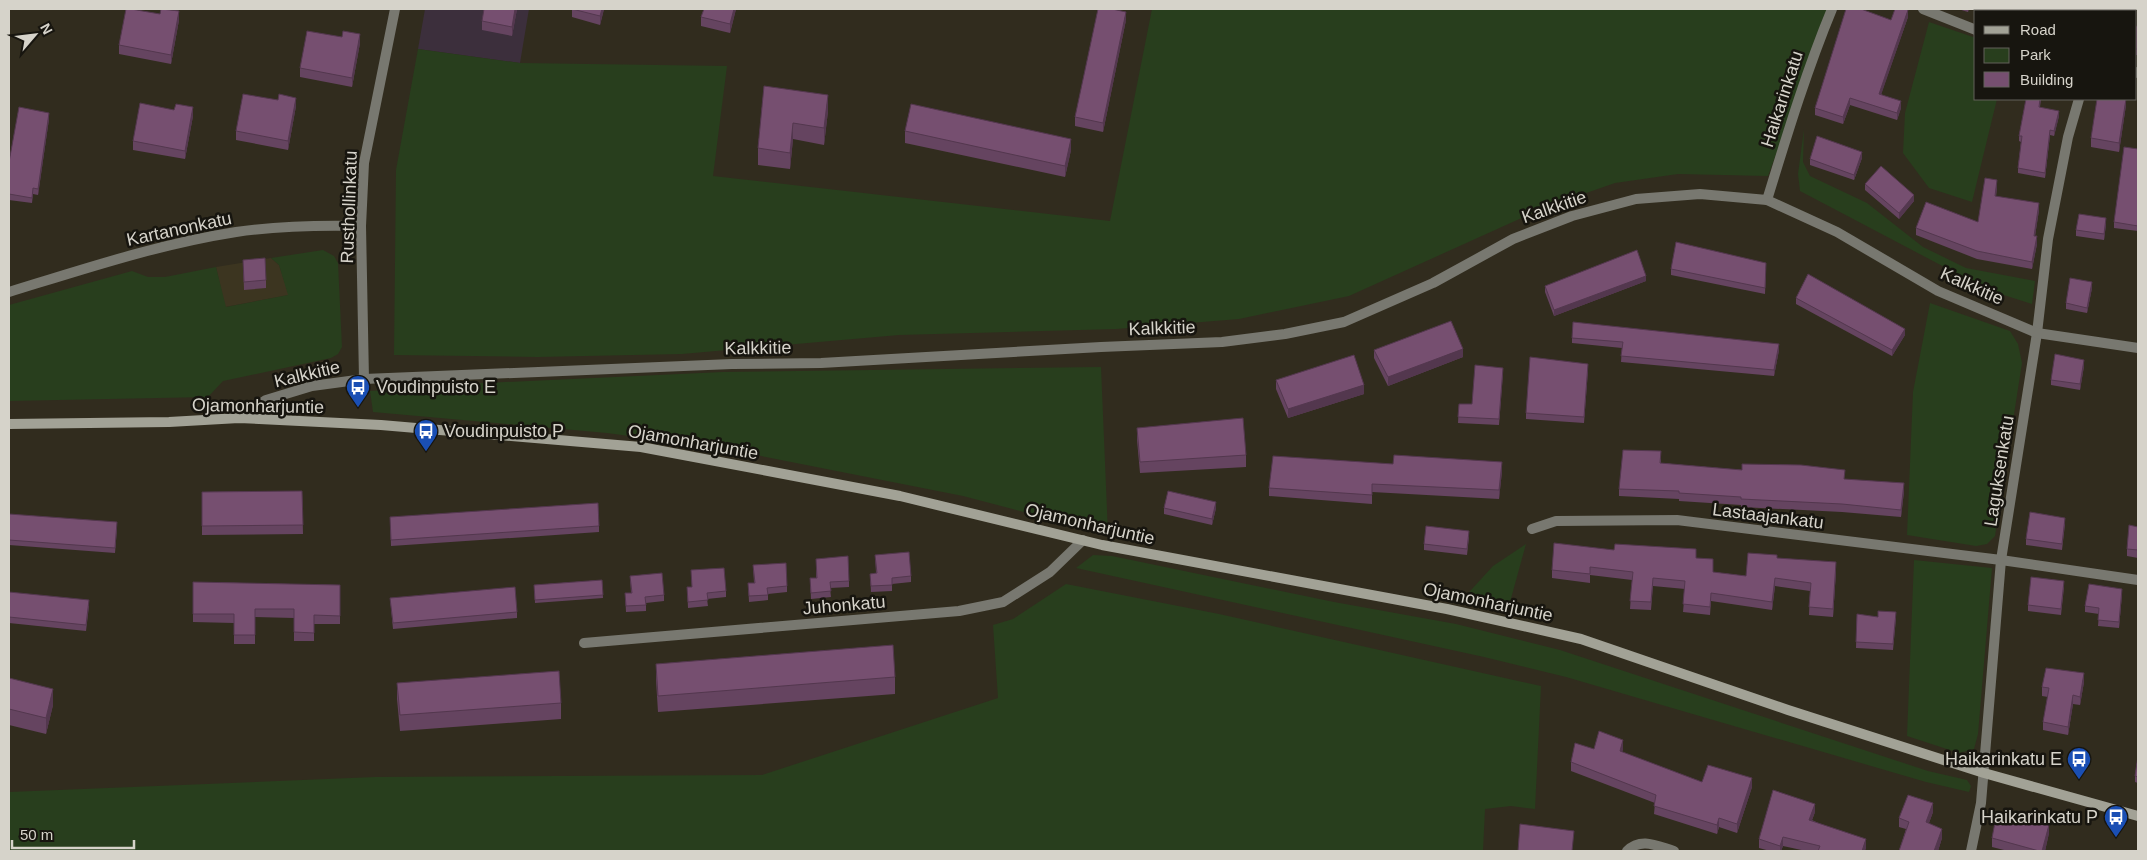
<svg xmlns="http://www.w3.org/2000/svg" width="2147" height="860" font-family="Arial,sans-serif">
<style>
.built{fill:#3c3520}
.education{fill:#3c2f3c}
.green{fill:#283e1d}
.lines{fill:none;stroke-linecap:round;stroke-linejoin:round}
.minor{stroke:#787870;stroke-width:10}
.tertiary{stroke:#787870;stroke-width:10}
.secondary{stroke:#a2a296;stroke-width:10}
.wall{fill:#654460}
.shaded-wall{fill:#53374e}
.building{fill:#764f70;stroke:#53374e}
.labels{text-anchor:middle;stroke-width:5;stroke-linejoin:round;paint-order:stroke}
.street-label{font-size:18px;fill:#d6d3ca;stroke:#17150f}
.poi-label{font-size:18px;fill:#d6d3ca;stroke:#17150f;text-anchor:start}
</style>
<rect width="100%" height="100%" fill="#312c1e"/>
<path class="built" d="M271,258L279,265L289,295L225,307L216,267Z"/>
<path class="education" d="M425,9H529L520,63L418,49Z"/>
<path class="green" d="M1152,9H1829L1768,176L1678,174L1615,183L1546,207L1349,296L1239,319L1116,329L899,335L682,354L537,357L394,355L396,170L418,49L520,63L727,66L713,176L1110,221Z
M1929,22L1976,38V99H1997L1972,202L1929,188L1903,153L1905,113Z
M1804,129L1803,162L1810,176L1867,203L1923,247L1966,268L2035,281L2032,304L1988,290L1800,191L1798,174Z
M323,250L334,256L338,263L342,347L338,354L331,358L223,381L208,397L9,401V305L132,271L148,277H165L216,267L226,307L288,295L279,265L271,258Z
M1930,303L2010,331L2018,344L2022,363L1995,536L1987,544L1976,546L1907,535L1913,392Z
M1101,367L1108,534L963,496L731,450L607,433L373,412L370,391L464,384L723,372Z
M1526,544L1507,613L1461,601L1493,566Z
M1093,555L1112,556L1334,602L1456,624L1560,650L1928,771L1967,780L1971,786L1969,792L1926,782L1566,677L1484,657L1076,568Z
M1914,560L1992,568L1978,734L1974,749L1959,753L1907,736Z
M1066,584L1219,614L1541,686L1535,809L1511,806L1485,809L1483,851H9V792L375,777L762,775L998,698L993,625L1013,619Z"/>
<g class="lines">
<path class="minor" d="M1923,9L1976,30
M2111,11L2113,9
M2136,72L2138,73
M1767,200C1787,135 1806,72 1832,9
M9,292C84,269 159,244 236,232C278,226 320,225 361,226
M364,379L361,226L364,163L395,9
M1532,529L1556,521L1677,520L2001,560L2138,580
M584,643L959,611L1003,602L1050,572L1083,540
M1627,851C1641,837 1657,846 1674,851
M1971,851L1981,803L2001,560L2037,333L2048,239L2068,137L2079,99"/>
<path class="tertiary" d="M239,418L266,400L312,386L364,379L732,364L821,363L1101,347L1222,342L1285,334L1344,322L1433,283L1513,239L1572,216L1636,199L1700,194L1767,200L1837,232L1938,291L2037,333L2138,348"/>
<path class="secondary" d="M9,424L169,422L239,418L381,425L641,447L900,496L1102,545L1447,609L1581,639L1788,710L1984,773L2138,816"/>
</g>
<path class="wall" d="M484,9H517L512,36L482,30V21Z
M572,9H604L600,25L572,17Z
M704,9H736L730,33L701,26V17Z
M1958,9H1969L1968,12Z
M160,14L179,20L171,64L119,54V45Z
M1908,17L1881,94L1901,108L1897,120L1850,105L1843,124L1815,115V108L1891,20Z
M1126,20L1103,132L1075,126V117Z
M2136,26L2138,27V55H2136Z
M360,43L352,87L300,77V68Z
M764,86L828,111L824,145L793,139L790,169L758,165V148Z
M2026,99H2041L2040,107L2059,116L2054,136L2050,135L2045,178L2018,173V168L2021,142L2019,141V136Z
M278,100L296,106L288,150L236,140V131Z
M2126,105L2119,152L2091,147V138Z
M174,110L193,116L185,159L133,150V141Z
M49,119L38,195L33,194L32,203L9,200V162Z
M905,131L1071,150L1065,177L905,143Z
M2138,149V231L2114,228V222Z
M1862,158L1854,180L1810,165V159Z
M1865,184L1914,201L1899,219L1865,190Z
M1997,187L1996,197L2039,210L2035,236L2037,244L2032,269L1977,259L1916,235V228L1978,222Z
M2106,224L2104,240L2076,236V230Z
M243,260L266,280V288L244,290Z
M1671,269H1766L1765,294L1671,275Z
M1646,281L1554,316L1545,292V286Z
M2092,288L2087,313L2066,309V303Z
M1796,298L1905,335L1892,356L1796,304Z
M1572,338L1779,350L1774,376L1621,362L1622,348L1572,343Z
M1374,350L1463,357L1388,386L1374,358Z
M2084,366L2080,390L2051,385V380Z
M1588,370L1584,423L1526,419V413Z
M1503,373L1499,425L1458,423L1459,404H1472Z
M1276,380L1364,394L1288,418L1276,389Z
M1137,428L1246,455V467L1140,473L1137,440Z
M1661,459V463L1845,479L1904,491L1901,517L1842,512L1741,507V505L1679,501V499L1619,496V489Z
M1502,471L1499,499L1372,492V504L1269,496V488Z
M302,491L303,534L202,535V492Z
M1164,508H1216L1212,525L1164,514Z
M9,514L117,528L115,553L9,545Z
M390,517L599,526V532L391,546Z
M2065,524L2062,550L2026,545V539Z
M2138,527V558L2127,556V549Z
M1469,537L1467,555L1424,550V544Z
M875,555L911,576V582L892,584V591L871,592L870,574L876,573Z
M1696,558L1713,572L1746,576L1777,558L1836,571L1833,617L1809,615L1810,591L1775,586L1772,610L1711,601L1710,615L1683,612L1685,589L1653,586L1651,610L1630,609L1632,580L1590,575V583L1552,578V570Z
M816,559L849,581V587L830,588L831,597L811,599L810,578H816Z
M753,565L787,586V592L768,594V600L749,602L748,583H754Z
M691,570L726,591V597L707,599L708,606L688,608L687,587H692Z
M630,576L664,595V601L646,603V611L626,612L625,593H631Z
M602,580L603,598L535,603L534,585Z
M193,582L340,585V624H314V641H294V618L255,617V644H234V623L193,622Z
M2064,587L2061,615L2028,611V605Z
M9,592L89,606L86,631L9,623Z
M2122,594L2119,628L2098,626L2099,614L2085,612V606Z
M390,598L517,612V618L393,629Z
M1857,614L1878,617L1896,618L1893,650L1856,648Z
M656,664L895,677V694L658,712L656,680Z
M9,678L53,705L46,734L9,725Z
M2084,682L2080,705L2073,704L2068,735L2043,730V722L2048,697L2042,696V687Z
M397,683L561,703V719L400,731L397,699Z
M1594,749H1623L1622,752L1702,782L1752,787L1737,833L1719,827L1717,834L1654,814L1655,803L1571,771V762Z
M2138,756V783L2135,782V776Z
M1815,812L1812,820L1866,847L1865,851H1806L1783,846L1781,851H1770L1759,848V839Z
M1933,812L1929,823L1942,838L1938,851H1899L1906,829L1899,827V818Z
M2049,833L2045,851H2008L1992,847V838Z"/>
<path class="shaded-wall" d="M515,9H517L512,36V27Z
M602,9H604L600,25V16Z
M734,9H736L730,33V24Z
M1908,10V17L1879,101V94Z
M179,11V20L171,64V55Z
M1126,12V20L1103,132V123Z
M360,34V43L352,87V78Z
M828,95V111L824,145V128Z
M296,98V106L288,150V141Z
M1850,98V105L1843,124V117Z
M2126,99V105L2119,152V143Z
M1901,101V108L1897,120V113Z
M193,107V116L185,159V151Z
M2059,111V116L2054,136V131Z
M49,113V119L38,195V189Z
M793,123V139L790,169V153Z
M2050,130V135L2045,178V173Z
M1071,139V150L1065,177V166Z
M1862,152V158L1854,180V175Z
M1997,180V187L1995,204V196Z
M1914,195V201L1899,219V213Z
M2039,203V210L2034,243V236Z
M2106,218V224L2104,240V234Z
M2037,236V244L2032,269V262Z
M1646,276V281L1554,316V310Z
M2092,282V288L2087,313V308Z
M1905,329V335L1892,356V350Z
M1779,344V350L1774,376V370Z
M1463,349V357L1388,386V377Z
M2084,360V366L2080,390V384Z
M1364,385V394L1288,418V409Z
M1502,462V471L1499,499V490Z
M1904,483V491L1901,517V510Z
M1216,502V508L1212,525V519Z
M1836,562V571L1833,617V609Z
M1775,578V586L1772,610V602Z
M2122,589V594L2119,628V622Z
M2084,673V682L2080,705V697Z
M53,689V705L46,734V718Z
M2073,695V704L2068,735V727Z
M1623,740V749L1620,760V751Z
M1752,778V787L1737,833V824Z
M1933,803V812L1926,831V822Z
M1815,804V812L1809,828V820Z
M1719,818V827L1717,834V825Z
M2049,825V833L2045,851H2042Z
M1942,829V838L1938,851H1934Z
M1783,837V846L1781,851H1780V846Z
M1866,839V847L1865,851H1862Z"/>
<path class="building" d="M126,9H131L160,14L161,9L179,11L171,55L119,45Z
M484,9H515L512,27L482,21Z
M572,9H602L600,16Z
M704,9H734L730,24L701,17Z
M1098,9H1112L1126,12L1103,123L1075,117Z
M1846,9H1861L1891,20L1895,9H1906L1908,10L1879,94L1901,101L1897,113L1850,98L1843,117L1815,108Z
M1995,9H2016L2023,11H1994Z
M2054,9H2081L2080,11H2053Z
M2136,26L2138,27V49H2136Z
M307,31L342,37L343,31L360,34L352,78L300,68Z
M764,86L828,95L824,128L793,123L790,153L758,148Z
M243,94L278,100L279,94L296,98L288,141L236,131Z
M2026,99H2040L2039,107L2059,111L2054,131L2050,130L2045,173L2018,168L2022,136H2019Z
M2097,99H2126L2119,143L2091,138Z
M140,103L174,110L176,104L193,107L185,151L133,141Z
M911,104L1071,139L1065,166L905,131Z
M19,107L49,113L38,189L33,188L32,198L9,194V162Z
M1817,136L1862,152L1854,175L1810,159Z
M2124,147L2138,149V226L2114,222Z
M1881,166L1914,195L1899,213L1865,184Z
M1985,178L1997,180L1995,196L2039,203L2034,236H2037L2032,262L1977,251L1916,228L1926,202L1978,222Z
M2079,214L2106,218L2104,234L2076,230Z
M1676,242L1766,263L1765,288L1671,269Z
M1637,250L1646,276L1554,310L1545,286Z
M265,258L266,280L244,282L243,260Z
M1808,274L1905,329L1892,350L1796,298Z
M2070,278L2092,282L2087,308L2066,303Z
M1451,321L1463,349L1388,377L1374,350Z
M1573,322L1779,344L1774,370L1621,356L1623,342L1572,338Z
M2055,354L2084,360L2080,384L2051,380Z
M1354,355L1364,385L1288,409L1276,380Z
M1530,357L1588,364L1584,417L1526,413Z
M1475,365L1503,368L1499,419L1458,417L1459,404H1472Z
M1243,418L1246,455L1140,462L1137,428Z
M1623,450L1661,451L1660,463L1742,470V464L1801,465L1845,470L1844,479L1904,483L1901,510L1842,504L1741,499V497L1679,493V491L1619,489Z
M1394,455L1502,462L1499,490L1372,484V495L1269,488L1273,456L1393,464Z
M302,491L303,525L202,526V492Z
M1168,491L1216,502L1212,519L1164,508Z
M598,503L599,526L391,540L390,517Z
M2030,512L2065,518L2062,544L2026,539Z
M9,514L117,522L115,548L9,540Z
M2129,525L2138,527V550L2127,549Z
M1426,526L1469,531L1467,549L1424,544Z
M1554,543L1614,550L1615,544L1696,549V558L1713,559V572L1746,576L1748,553L1777,555V558L1836,562L1833,609L1809,607L1811,583L1775,578L1772,602L1711,593L1710,607L1683,604L1685,581L1653,578L1651,602L1630,601L1633,572L1590,567V574L1552,570Z
M909,552L911,576L892,578V585L871,586L870,574L877,573L875,555Z
M848,556L849,581L830,582L831,591L811,593L810,578H817L816,559Z
M786,563L787,586L767,588L768,595L749,596L748,583H755L753,565Z
M724,568L726,591L707,593L708,600L688,602L687,587H692L691,570Z
M662,573L664,595L645,597L646,605L626,606L625,593H632L630,576Z
M2031,577L2064,581L2061,609L2028,605Z
M602,580L603,595L535,600L534,585Z
M193,582L340,585V616L314,615V633L294,632V609H255V635H234V614H193Z
M2089,584L2122,589L2119,622L2098,620L2099,608L2085,606Z
M515,587L517,612L393,623L390,598Z
M9,592L89,600L86,625L9,617Z
M1878,611L1896,612L1893,644L1856,642L1857,614L1878,617Z
M893,645L895,677L658,696L656,664Z
M2046,668L2084,673L2080,697L2073,695L2068,727L2043,722L2049,688L2042,687Z
M559,671L561,703L400,715L397,683Z
M9,678L53,689L46,718L9,709Z
M1599,731L1623,740L1620,751L1702,782L1708,765L1752,778L1737,824L1719,818L1717,825L1654,806L1656,795L1571,762L1575,743L1594,749Z
M2138,756V777L2135,776Z
M1773,790L1815,804L1809,820L1866,839L1862,851H1818L1820,846L1783,837L1780,846L1759,839Z
M1908,795L1933,803L1926,822L1942,829L1934,851H1899L1909,822L1899,818Z
M1997,812L2049,825L2042,851H2039L1992,838Z
M1520,824L1574,831L1572,851H1518Z"/>
<defs>
<g id="bus-pin" transform="scale(1.25)"><path d="M0 17L-7.5 6A9.5 9.5 0 1 1 7.5 6Z" fill="#1a4fb4" stroke="#17150f"/><path d="M-5-6H5V4H4V6H2V4H-2V6H-4V4H-5ZM-3.5-4V0h7V-4ZM-3.5 1.2v1.5H-2V1.2ZM2 1.2v1.5H3.5V1.2Z" fill="#fff"/></g>
</defs>
<g fill-rule="evenodd">
<use href="#bus-pin" x="358" y="387"/>
<use href="#bus-pin" x="426" y="431"/>
<use href="#bus-pin" x="2079" y="759"/>
<use href="#bus-pin" x="2116" y="817"/>
</g>
<g class="labels">
<g class="street-label">
<text transform="translate(1782 99) rotate(-72)" y="6">Haikarinkatu</text>
<text transform="translate(349 207) rotate(-88)" y="6">Rusthollinkatu</text>
<text transform="translate(1554 207) rotate(-19)" y="6">Kalkkitie</text>
<text transform="translate(179 229) rotate(-12)" y="6">Kartanonkatu</text>
<text transform="translate(1972 286) rotate(24)" y="6">Kalkkitie</text>
<text transform="translate(1162 328) rotate(-2)" y="6">Kalkkitie</text>
<text transform="translate(758 348) rotate(-1)" y="6">Kalkkitie</text>
<text transform="translate(307 374) rotate(-13)" y="6">Kalkkitie</text>
<text transform="translate(258 406) rotate(1)" y="6">Ojamonharjuntie</text>
<text transform="translate(693 442) rotate(10)" y="6">Ojamonharjuntie</text>
<text transform="translate(1999 471) rotate(-81)" y="6">Laguksenkatu</text>
<text transform="translate(1768 516) rotate(7)" y="6">Lastaajankatu</text>
<text transform="translate(1090 524) rotate(13)" y="6">Ojamonharjuntie</text>
<text transform="translate(1488 602) rotate(12)" y="6">Ojamonharjuntie</text>
<text transform="translate(844 605) rotate(-5)" y="6">Juhonkatu</text>
</g>
<g class="poi-label">
<text x="376" y="393">Voudinpuisto E</text>
<text x="444" y="437">Voudinpuisto P</text>
<text x="2062" y="765" text-anchor="end">Haikarinkatu E</text>
<text x="2098" y="823" text-anchor="end">Haikarinkatu P</text>
</g>
</g>
<rect width="2147" height="860" fill="none" stroke="#d6d3ca" stroke-width="20"/>
<rect x="1974" y="10" width="162" height="90" fill="#17150f" stroke="#63615a"/>
<rect x="1984" y="26" width="25" height="8" fill="#a2a296" stroke="#63615a"/>
<text x="2020" y="35" font-size="15" fill="#d6d3ca">Road</text>
<rect x="1984" y="48" width="25" height="15" fill="#283e1d" stroke="#63615a"/>
<text x="2020" y="60" font-size="15" fill="#d6d3ca">Park</text>
<rect x="1984" y="72" width="25" height="15" fill="#764f70" stroke="#63615a"/>
<text x="2020" y="85" font-size="15" fill="#d6d3ca">Building</text>
<g transform="translate(35 35) rotate(62)" stroke="#17150f" stroke-width="4" paint-order="stroke">
<path d="M0-4L9 19L0 12L-9 19Z" fill="#d6d3ca"/>
<text y="-8" font-size="14" font-weight="bold" text-anchor="middle" fill="#d6d3ca">N</text>
</g>
<path d="M12 840v8h122v-8" fill="none" stroke="#d6d3ca" stroke-width="2.5"/>
<text x="20" y="840" font-size="15" fill="#d6d3ca" stroke="#17150f" stroke-width="4" paint-order="stroke">50 m</text>
</svg>
